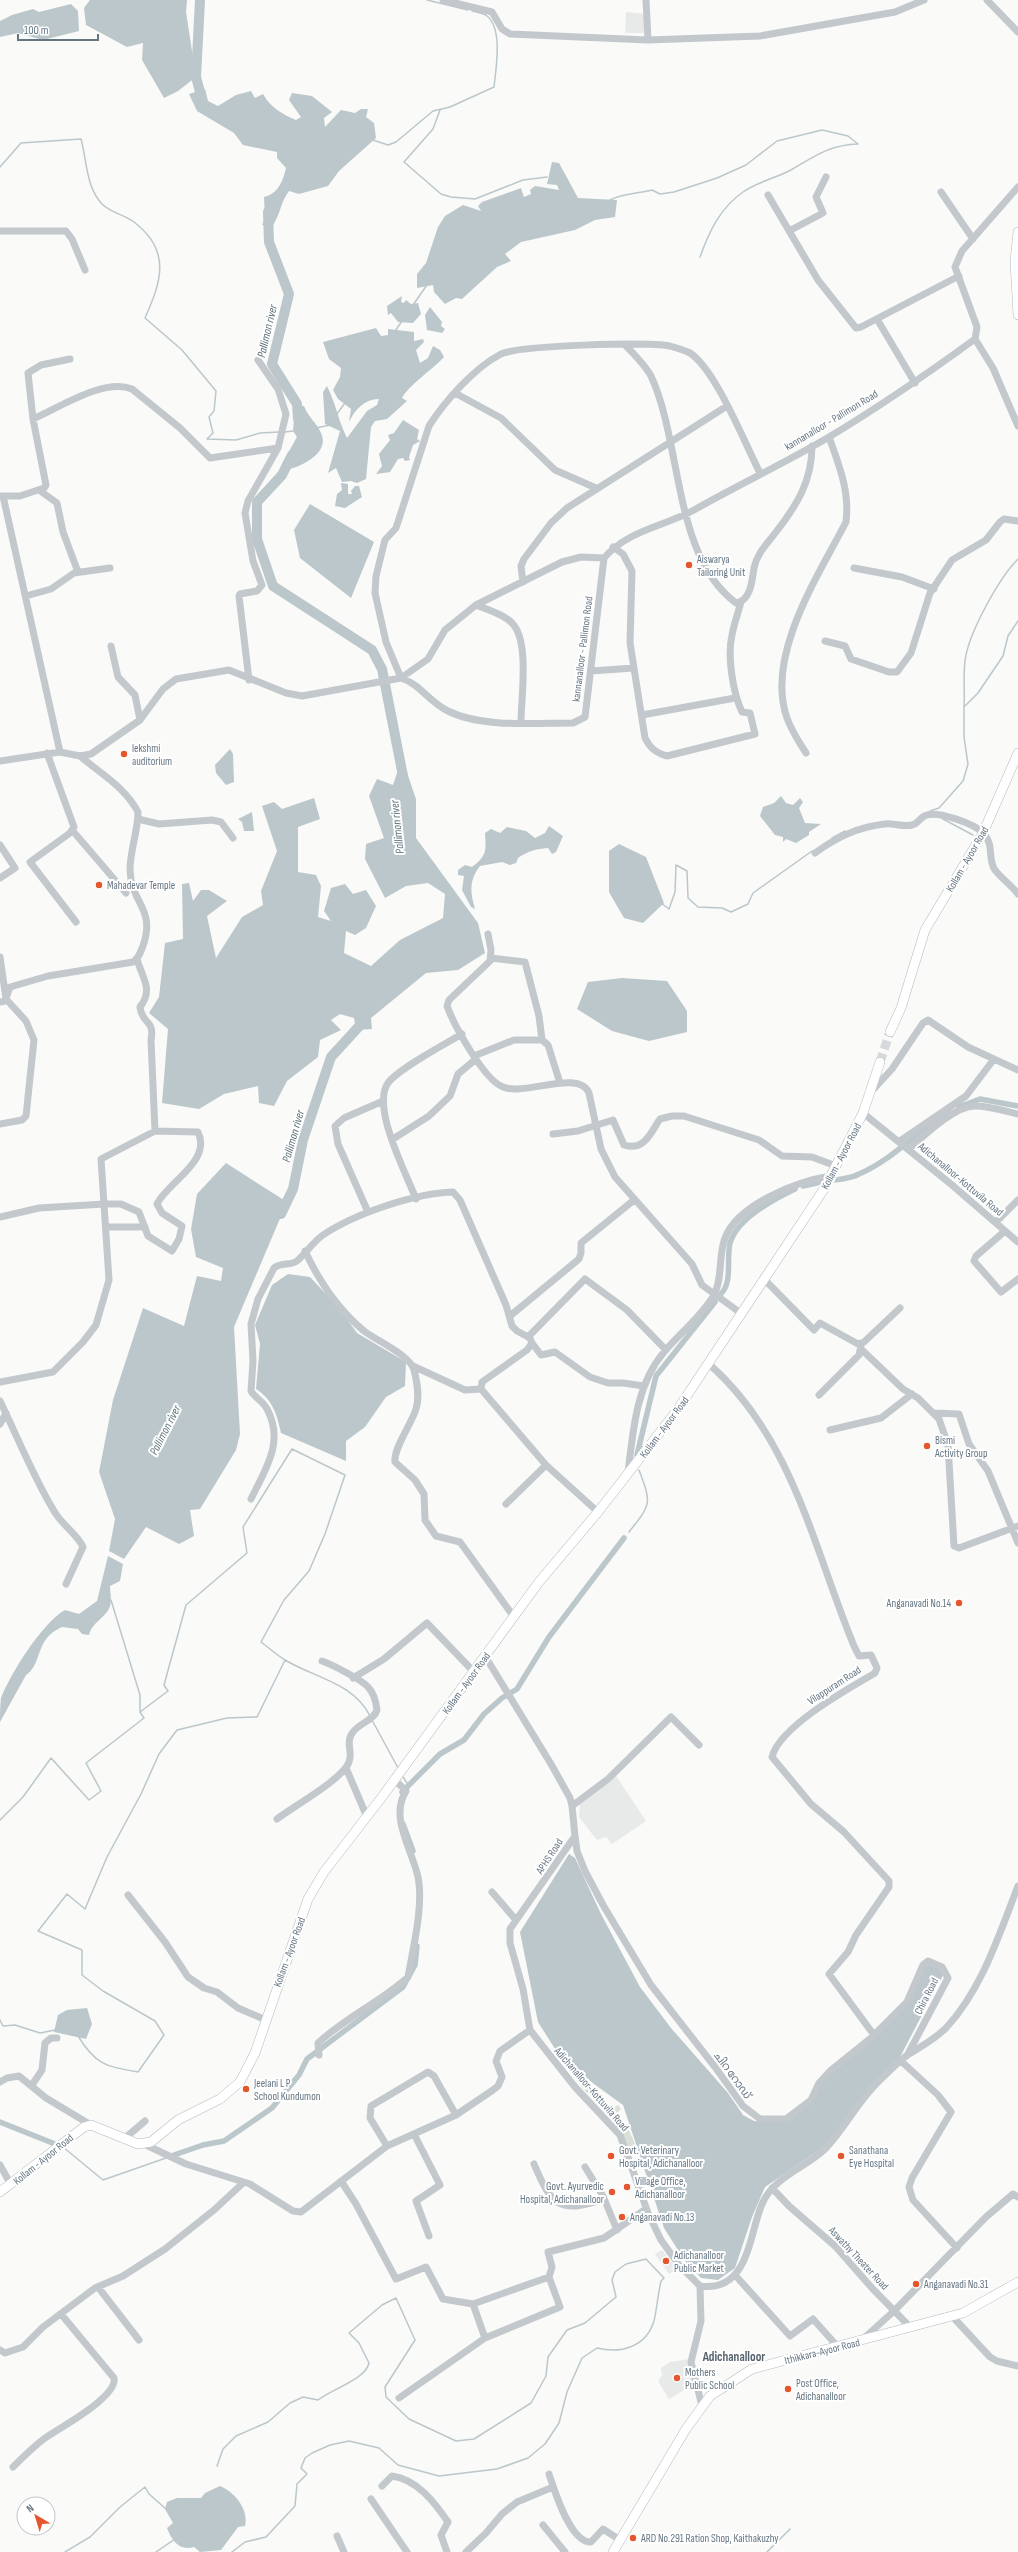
<svg xmlns="http://www.w3.org/2000/svg" width="1018" height="2552" font-family="'Sofia Sans Condensed','Noto Sans Malayalam',sans-serif">
<style>
.built{fill:#e8e9e9}
.forest{fill:url(#forest-crowns)}
.water{fill:#bbc7cb}
.lines{fill:none;stroke-linecap:round;stroke-linejoin:round}
.stream{stroke:#bbc7cb;stroke-width:1.5}
.canal{stroke:#bbc7cb;stroke-width:5.5}
.river{stroke:#bbc7cb;stroke-width:10}
.major-tunnel{stroke:#d5d9db;stroke-width:9;stroke-dasharray:9 4.5;stroke-linecap:butt}
.major-casing{stroke:#b5babe;stroke-width:10}
.minor{stroke:#c3c8cc;stroke-width:7}
.major{stroke:#fff;stroke-width:9}
.poi-dot{fill:#e4572e;stroke:#fff;stroke-width:1.5}
.labels{text-anchor:middle;stroke-width:4;stroke-linejoin:round;paint-order:stroke}
.street-label{font-size:11px;fill:#657683;stroke:#fff}
.poi-label{font-size:11px;fill:#657683;stroke:#fff;text-anchor:start}
.water-label{font-size:12px;font-style:italic;fill:#60757c;stroke:#fff}
.quarter-label{font-size:13px;font-weight:bold;fill:#57646e;stroke:#fff}
</style>
<defs>
<pattern id="forest-crowns" width="20" height="18" patternUnits="userSpaceOnUse"><rect width="20" height="18" fill="#dadfd7"/><path d="M2 6a3 3 0 1 1 6 0M12 15a3 3 0 1 1 6 0" fill="none" stroke="#b4b9b4"/></pattern>
</defs>
<rect width="100%" height="100%" fill="#fafaf8"/>
<path class="built" d="M626,12L645,14L646,33H625Z
M616,1776L646,1821L612,1844L606,1837L597,1840L579,1817L580,1803Z
M662,2250L677,2269L669,2274L655,2254Z
M690,2359L693,2385L669,2399L658,2381L662,2375L661,2368L670,2362Z"/>
<path class="forest" d="M586,2082L613,2108L618,2105L621,2109L617,2113L627,2126L639,2153L632,2155C620,2126 602,2108 581,2086Z"/>
<path class="water" d="M90,0H187L186,12L196,77L178,91L164,98L142,60L143,43L127,47L86,25L84,8Z
M71,4L78,11L79,31L43,40L18,33L0,37V21L12,15L33,9L39,12Z
M205,89L208,101L218,106L236,95L251,91L255,98L263,94C271,108 282,114 296,120L301,117L289,100L292,93L312,96L332,112L324,118L325,127L341,110L355,113L361,109H368L366,117L374,123L376,138L339,171L328,186L299,194L289,191C280,203 281,213 273,225H262L265,219L264,197C278,194 283,181 286,168L277,158V152L243,145L234,133L197,111L189,94Z
M552,162L559,163L578,198L617,200L615,217L595,220L575,230L521,242L505,254L511,261L497,267L462,299L456,298L445,304L434,292L433,285L417,288V274L426,263L438,227L445,216L463,205L481,211L478,206L482,202L521,188L524,197L531,194L530,190L535,186L559,190L557,185L547,184Z
M402,296L401,302L404,303L406,300L411,304L418,303L421,314L413,323L398,322L391,313L388,315L387,306Z
M430,307L442,322L441,326L445,329L442,333L427,330L425,315Z
M376,328L381,336L388,335V329L414,332V341L423,339L424,342L416,350L420,363L428,358L433,346L440,350L444,357C433,369 409,385 402,398L407,401L387,419L375,421L371,427L366,479L357,483L351,481L342,482L336,468L328,473L340,431L325,424L323,392L327,386C336,404 338,420 347,438L367,411L377,405L379,399C365,399 355,409 349,422L351,409L338,399L333,390L340,377L341,368L329,359L323,342Z
M295,406H304C308,417 317,423 321,433C330,452 304,465 290,469L282,464L297,437L293,431Z
M403,420L419,430L417,439L420,441L413,445L409,457L410,460L405,461L403,458L398,459L390,472L376,474L382,466L379,454L390,440L388,435L394,433Z
M341,483L348,484V494H352L351,491L355,486H359L362,497L345,508L335,506L337,494L342,490Z
M310,504L374,542L351,598L300,558L294,530Z
M230,749L233,754L234,782L226,785L216,773L215,765Z
M402,758L416,799V838L478,923L485,953L458,970L426,973L371,1018L372,1029L356,1030L354,1018L340,1014L331,1020L341,1030L320,1040L318,1057L287,1081L274,1106L259,1103L258,1086L224,1094L199,1109L162,1103L168,1029L149,1013L159,997L165,943L183,939L182,884L189,883L193,901L201,890H209L227,901L207,916L216,958L242,917L263,905L261,891L277,851L262,806L274,802L282,809L314,798L320,819L298,827V872L316,875L321,886L318,917L331,921L324,911L331,888L345,884L353,894L366,890L376,906L366,928L355,935L346,931L344,953L371,966L400,940L443,918L445,894L428,883L406,886L385,898L365,859L366,844L384,838L369,796L377,779L393,785Z
M781,796L786,803L793,805L800,798L803,802L799,808L805,823L821,824L809,832V835L796,843L786,839L783,842V837L775,835L760,816L763,807L774,803Z
M252,812L254,831H244L242,822L238,819Z
M549,826L563,836L556,852L552,854L548,848C536,849 528,851 518,858L516,863L510,865L502,862L480,866C469,880 470,892 475,909L471,907L462,890L464,876L458,875V870L465,865L472,867C487,855 486,852 485,833L491,829L500,833L507,827L526,831L535,838L545,833Z
M619,844L646,857L664,903L643,923L624,918L609,892V851Z
M622,978L667,981L687,1011V1032L649,1041L612,1031L577,1009L588,982Z
M226,1163L287,1202L234,1327L240,1434L236,1450L200,1509L190,1510L194,1536L179,1544L146,1527L124,1559L109,1551L115,1519L99,1472L113,1400L143,1308L184,1326L197,1276L221,1281L223,1268L196,1257L191,1229L197,1194Z
M288,1274L310,1277L340,1309L357,1333L406,1362L405,1386L386,1397L365,1427L346,1441V1461L281,1433C277,1414 272,1399 256,1389L260,1344L255,1325L272,1285Z
M108,1556L123,1564L120,1581L110,1586C110,1592 112,1601 110,1606C106,1618 92,1622 89,1635L82,1634L78,1629L62,1627C34,1639 43,1664 26,1675L0,1722C0,1715 0,1705 1,1698C11,1673 42,1623 65,1610L79,1614L97,1601Z
M569,1854L575,1858L601,1914L640,1987L671,2028L728,2093L743,2115L754,2121L776,2122L792,2119L823,2081L909,2003L924,1966L930,1964L942,1970L943,1975L900,2057L822,2148L765,2187L752,2217L735,2268L718,2280L701,2278L685,2261L664,2228L623,2105L594,2084L557,2052L538,2022L520,1932Z
M87,2008L92,2024L86,2039L54,2032L58,2015L67,2010Z
M220,2486C235,2492 249,2510 245,2526L238,2527L221,2550L200,2552L194,2547C179,2551 172,2541 167,2528L173,2523L165,2509L167,2502L177,2498H201L205,2493Z"/>
<g class="lines">
<path class="stream" d="M427,0L468,10
M440,110L433,129L404,162L441,194L451,197L475,199L523,180L547,177
M373,140L388,145L396,142L433,111L450,107L494,87C496,68 503,29 487,16C483,13 477,12 472,11
M0,167L21,143L81,139C87,161 86,187 102,204C111,213 125,215 134,222C172,251 161,282 145,318L182,350L216,391L214,411L209,417L213,433L207,439L236,440L260,433L279,432
M610,200C624,193 637,194 652,190L660,194L674,192L717,178L746,165L777,141L822,130L848,136L858,144C829,145 815,156 791,170C776,178 757,182 743,192C720,208 709,232 700,257
M413,305L427,285
M395,331L402,321
M336,415L345,403
M316,428L330,425
M285,432L293,431
M964,707C965,692 963,677 965,661C968,634 999,578 1018,559
M930,811L939,808L963,781L968,764L964,737V707L978,693L1003,656L1008,636L1018,621
M943,819L973,835
M832,838L845,831
M661,903L669,909L675,892L676,865L687,871L688,898L698,907L722,908L731,912L748,904L753,893L812,851
M629,1532C651,1504 652,1504 639,1470
M111,1600L140,1695V1712
M372,1720L398,1768
M403,1777L409,1786
M0,1820L23,1797L51,1758L89,1800L101,1791L86,1763L144,1718L140,1712L168,1691L164,1685L186,1605L247,1553L243,1527L292,1449L345,1475L325,1534L309,1571L284,1600L261,1642C269,1648 277,1655 285,1660C315,1678 354,1683 370,1716
M0,2020L3,2026L15,2025L40,2033L55,2030
M78,2036C96,2065 105,2066 138,2072L164,2035L155,2021L103,1991L82,1975V1950L38,1931L67,1894L85,1909L107,1857L141,1794L159,1754L177,1730L227,1718L257,1717L285,1660
M63,2147L103,2180L166,2158
M217,2466L223,2449L236,2436L268,2422L290,2403L303,2397L318,2400C332,2389 366,2379 369,2363L359,2343L349,2333L382,2305L396,2298L415,2340L385,2387L386,2397L409,2419L456,2441L474,2439L531,2403L546,2376L548,2357L567,2330L585,2323L616,2297L612,2280L615,2272L626,2264L646,2259L664,2278L661,2281C658,2294 657,2308 654,2321C646,2347 621,2354 597,2348L582,2358L567,2392L559,2423L545,2444L528,2458L497,2469L439,2476L398,2465L379,2448L349,2441L330,2445L312,2453L305,2458L301,2468L307,2474L297,2484L295,2506L266,2537L245,2542L232,2552
M65,2552L90,2537L120,2507L145,2487L149,2494L166,2509
M156,2552L175,2539
M767,2552L790,2529"/>
<path class="canal" d="M959,1107L980,1099L1018,1106
M835,1180C843,1179 852,1178 859,1174C893,1160 917,1130 949,1113
M803,1186L821,1182
M721,1294C733,1281 726,1260 730,1243C737,1219 774,1199 795,1189
M637,1455L656,1376L715,1302
M402,1792L440,1754L464,1740L484,1714L502,1698L517,1689L549,1637L624,1538
M403,1824L413,1851
M0,2122L55,2144
M174,2155L203,2145L224,2141L272,2108L299,2075L307,2059L403,1987L415,1965L417,1946"/>
<path class="river" d="M200,0L196,77L203,103
M268,212L269,242L289,294L272,364L297,404L298,419
M292,455L282,475L257,502V539L273,586L372,650L382,669L403,776
M281,1214L293,1189L303,1140L331,1057L364,1021"/>
<path class="major-tunnel" d="M880,1062L890,1032"/>
<g class="major-casing">
<path id="major" d="M1018,232L1015,261L1018,315
M890,1032L901,1008L925,930L983,833L1018,753
M0,2192L84,2127L91,2125L138,2144L151,2142L178,2120L220,2099L240,2082L255,2053L308,1899L324,1872L382,1797L539,1582L598,1512L678,1409L824,1189L863,1113L880,1062
M613,2552L686,2429L710,2396L752,2369L963,2313L1018,2282"/>
</g>
<path class="minor" d="M443,0L492,12L502,29L510,34L648,40L760,36L895,12L924,0
M646,0L648,40
M987,0L1018,32
M941,192L973,239
M768,195L818,280L856,328L861,327L959,276
M0,231H66L72,239L85,270
M789,231L823,213L816,197L826,177
M877,319L915,383
M975,339L993,368L1018,426
M626,346C635,355 645,365 651,376C682,442 673,557 736,603C751,601 752,580 754,568C757,553 767,544 776,532C797,505 812,481 812,446
M455,393L501,418L555,470L596,488
M33,419C60,407 104,378 132,389L180,428L210,458L278,448
M39,490L57,503L63,532L78,572
M0,496H20L44,488L46,485L33,419L28,373L41,365L70,359
M3,496L60,752
M613,547L623,554L632,571L630,643L645,738C650,748 656,753 667,756L755,734L750,713L742,712C733,693 727,656 732,635C734,624 738,613 741,602
M604,558L581,557L562,562L476,605L445,630L428,659L401,678L386,642L375,593L376,576L385,540L396,528L429,426C445,401 474,368 501,354C521,345 646,342 670,346C677,348 684,350 690,353C716,370 745,444 760,473
M854,568L902,577L934,589
M523,582L521,566L524,559L551,523L567,508L727,406
M26,596L51,589L74,573L110,568
M476,605C488,610 503,614 512,623C530,641 521,698 521,722
M825,641L845,646L851,659L889,672H897L911,653L930,593L952,560L986,540L1000,522L1004,519L1018,521
M111,646L118,677L135,695L140,720
M591,671L634,668
M249,680L239,596L240,594L257,591L262,585L253,561L245,513L248,501L278,448L286,414L278,389L258,360
M642,715L735,698
M47,753L74,827L70,833L30,862L76,922
M806,753C799,742 791,730 787,718C765,656 818,576 846,522C850,492 839,465 829,437
M0,761L60,752L80,756L91,754L140,720L163,689L176,679L229,670L286,693L302,696L401,678C420,684 430,703 448,711C482,728 535,723 573,723L585,717L604,558C628,530 663,527 694,510C738,485 785,463 829,437C879,407 927,374 975,339L977,327L955,267L962,251L1018,187
M138,819L159,824L212,820L221,822L233,838
M72,830L126,893
M0,845L15,868L0,878
M815,853C837,837 858,827 885,824C893,823 903,827 912,825C918,824 921,816 927,815C939,811 975,824 983,833C995,845 987,859 995,870C1001,878 1011,885 1018,894
M488,934L491,950L490,961L449,1000L447,1006C454,1025 484,1080 503,1087C525,1096 579,1069 589,1093L601,1149L615,1177L692,1264L702,1285L742,1314
M0,957L6,999L26,1021L34,1040L26,1116L22,1120L0,1124
M491,958L525,962L539,1016L542,1040
M137,959C142,978 154,989 140,1007C142,1025 155,1019 151,1040L155,1131
M0,1002L5,1001L10,987L48,976L133,962C139,958 140,953 143,946C156,908 131,904 130,870C130,850 138,831 138,812C125,787 101,774 80,756
M474,1056L514,1040H542L548,1045L560,1083
M870,1093L892,1069L923,1023L928,1020L968,1047L1018,1070
M863,1113L952,1185L1018,1242
M553,1134L578,1131L613,1120L624,1145C645,1152 652,1130 660,1119L672,1116H684L759,1140L782,1156L812,1157L836,1166
M393,1139L429,1116L450,1096L458,1074L476,1059
M900,1141L966,1096L994,1059
M909,1149C924,1136 954,1106 975,1106C989,1106 1005,1111 1018,1114
M416,1199C406,1173 371,1107 388,1083C398,1069 445,1044 462,1034
M368,1212L338,1144L335,1126L344,1118L383,1101
M0,1217L39,1208L104,1204H121L139,1212L148,1236L172,1251L179,1239L182,1226L162,1213L157,1204C168,1182 212,1161 198,1132L155,1131L101,1159L104,1204L109,1280L96,1325L83,1342L53,1372L0,1382
M996,1222L1018,1200
M106,1227H145
M1005,1231L976,1256L974,1261L1001,1292L1018,1279
M305,1251C319,1281 339,1310 364,1331C377,1341 410,1355 414,1370C417,1382 420,1396 416,1409C412,1423 393,1449 395,1462L415,1480L424,1494L425,1520L436,1536L460,1542L514,1617
M765,1280L814,1330L820,1323L858,1344L864,1342L900,1308
M510,1316L579,1259L581,1253V1243L634,1200
M528,1337L585,1279L627,1310L666,1350
M532,1343L541,1355L555,1352L590,1377L608,1383H623L644,1386
M861,1349L903,1389L918,1398L939,1419L948,1445L954,1546L959,1548L1018,1526
M709,1364C793,1438 813,1547 854,1646L859,1656L871,1655L877,1668L875,1673C849,1688 779,1727 772,1757L811,1804L844,1832L889,1881V1887L856,1935L848,1952L829,1974L874,2035
M413,1366L465,1390L481,1389
M819,1395L859,1355L861,1346
M0,1401C18,1438 33,1476 54,1511C62,1525 78,1535 83,1547L66,1584
M934,1413L959,1414L969,1444L988,1471L1018,1543
M0,1424L6,1413
M830,1430L881,1418L912,1394
M628,1473C633,1431 636,1385 664,1352C680,1333 701,1317 714,1295C723,1278 718,1256 725,1238C738,1204 798,1181 831,1176
M251,1499C265,1470 285,1442 267,1409C263,1401 255,1398 251,1391L253,1361L251,1324L258,1299L274,1268C281,1262 290,1266 297,1261C306,1253 313,1242 323,1235C354,1214 415,1193 453,1192L460,1200L506,1305L512,1326L517,1331L530,1338L532,1343L527,1350L482,1382L481,1389L546,1465L598,1512
M506,1504L546,1465
M485,1656L551,1764L570,1798L572,1806L575,1836L510,1929V1943L523,1989L530,2030
M353,1678L384,1659L427,1623L474,1672
M346,1768L367,1817
M572,1806L608,1779L671,1717L699,1745
M277,1819C294,1806 343,1779 349,1762C353,1752 346,1744 351,1735C356,1724 374,1721 377,1710C376,1702 374,1693 368,1687C362,1680 331,1664 322,1661
M575,1836L577,1851L585,1871L603,1905L651,1985L715,2067L743,2106L760,2119H786L811,2100L819,2083L830,2071L871,2038L907,2002L923,1965L928,1961L942,1967L948,1978L908,2054
M492,1892L516,1920
M128,1895L165,1942L188,1977L204,1988L217,1992L238,2008L266,2020
M319,2055L318,2043C345,2018 380,2002 408,1977C413,1948 425,1901 417,1873C410,1846 390,1816 406,1791L395,1780
M901,2061L938,2095L951,2112L912,2178L909,2187L913,2200L957,2248
M0,2082L7,2078L19,2076L46,2098L91,2125
M32,2085L42,2070L45,2043L51,2038H57
M414,2134L440,2185L416,2201L429,2236
M124,2139L145,2121
M146,2145L186,2164L250,2184L293,2211L301,2212L387,2146L456,2115L493,2090L498,2086L502,2077L496,2061L500,2051L530,2030L575,2087L620,2135L648,2213L661,2240L679,2265L700,2286C749,2293 749,2234 762,2204C774,2176 808,2167 827,2147C846,2126 859,2100 880,2080C889,2072 898,2061 909,2054C922,2046 935,2039 946,2028C982,1989 999,1935 1018,1886
M387,2146L370,2118L371,2106L428,2072L434,2076L456,2115
M534,2164C551,2204 558,2215 604,2199
M0,2165L11,2185
M585,2167L603,2196L617,2230
M341,2181L356,2204L396,2279L426,2267L443,2299L473,2304
M772,2188L789,2206L835,2246L872,2288L911,2328
M735,2275L790,2336L813,2319L838,2347
M700,2286L701,2321L691,2362L702,2406
M98,2287L139,2340
M952,2316L990,2357L997,2361L1018,2366
M485,2338L560,2307L549,2277
M862,2340L894,2311L986,2217L1013,2194L1018,2197
M0,2350L5,2353L23,2347L43,2327L95,2288L123,2276L165,2249L214,2210L243,2183
M399,2398L485,2338L473,2304L549,2277L552,2267L548,2252L604,2238L646,2209
M13,2467C23,2457 33,2447 45,2438C59,2428 118,2397 114,2378L61,2314
M549,2474C554,2489 570,2543 591,2542L603,2529L620,2540
M382,2486L392,2476C417,2479 435,2503 448,2522L441,2535L447,2552
M371,2499L407,2552
M543,2525L565,2552
M337,2536L344,2552
M466,2552L486,2533L502,2514L517,2502L553,2487"/>
<use href="#major" class="major"/>
</g>
<g class="poi-dot">
<circle cx="689" cy="565" r="4"/>
<circle cx="124" cy="754" r="4"/>
<circle cx="99" cy="885" r="4"/>
<circle cx="927" cy="1446" r="4"/>
<circle cx="959" cy="1603" r="4"/>
<circle cx="246" cy="2089" r="4"/>
<circle cx="611" cy="2156" r="4"/>
<circle cx="841" cy="2156" r="4"/>
<circle cx="627" cy="2187" r="4"/>
<circle cx="612" cy="2192" r="4"/>
<circle cx="622" cy="2217" r="4"/>
<circle cx="666" cy="2261" r="4"/>
<circle cx="916" cy="2284" r="4"/>
<circle cx="677" cy="2378" r="4"/>
<circle cx="788" cy="2389" r="4"/>
<circle cx="633" cy="2538" r="4"/>
</g>
<g class="labels">
<g class="street-label">
<text transform="translate(831 420) rotate(-31)" y="4">kannanalloor - Pallimon Road</text>
<text transform="translate(582 649) rotate(-83)" y="4">kannanalloor - Pallimon Road</text>
<text transform="translate(967 859) rotate(-60)" y="4">Kollam - Ayoor Road</text>
<text transform="translate(841 1156) rotate(-62)" y="4">Kollam - Ayoor Road</text>
<text transform="translate(961 1179) rotate(40)" y="4">Adichanalloor-Kottuvila Road</text>
<text transform="translate(664 1427) rotate(-53)" y="4">Kollam - Ayoor Road</text>
<text transform="translate(466 1683) rotate(-54)" y="4">Kollam - Ayoor Road</text>
<text transform="translate(834 1685) rotate(-33)" y="4">Vilappuram Road</text>
<text transform="translate(549 1856) rotate(-57)" y="4">APHS Road</text>
<text transform="translate(289 1952) rotate(-70)" y="4">Kollam - Ayoor Road</text>
<text transform="translate(926 1996) rotate(-63)" y="4">Chira Road</text>
<text transform="translate(733 2075) rotate(54)" y="4">ചിറ റോഡ്</text>
<text transform="translate(592 2089) rotate(49)" y="4">Adichanalloor-Kottuvila Road</text>
<text transform="translate(43 2159) rotate(-39)" y="4">Kollam - Ayoor Road</text>
<text transform="translate(859 2258) rotate(47)" y="4">Aswathy Theater Road</text>
<text transform="translate(822 2351) rotate(-14)" y="4">Ithikkara-Ayoor Road</text>
</g>
<g class="poi-label">
<text x="697" y="563">Aiswarya<tspan x="697" dy="13">Tailoring Unit</tspan></text>
<text x="132" y="752">lekshmi<tspan x="132" dy="13">auditorium</tspan></text>
<text x="107" y="889">Mahadevar Temple</text>
<text x="935" y="1444">Bismi<tspan x="935" dy="13">Activity Group</tspan></text>
<text x="951" y="1607" text-anchor="end">Anganavadi No.14</text>
<text x="254" y="2087">Jeelani L P<tspan x="254" dy="13">School Kundumon</tspan></text>
<text x="619" y="2154">Govt. Veterinary<tspan x="619" dy="13">Hospital, Adichanalloor</tspan></text>
<text x="849" y="2154">Sanathana<tspan x="849" dy="13">Eye Hospital</tspan></text>
<text x="635" y="2185">Village Office,<tspan x="635" dy="13">Adichanalloor</tspan></text>
<text x="604" y="2190" text-anchor="end">Govt. Ayurvedic<tspan x="604" dy="13">Hospital, Adichanalloor</tspan></text>
<text x="630" y="2221">Anganavadi No.13</text>
<text x="674" y="2259">Adichanalloor<tspan x="674" dy="13">Public Market</tspan></text>
<text x="924" y="2288">Anganavadi No.31</text>
<text x="685" y="2376">Mothers<tspan x="685" dy="13">Public School</tspan></text>
<text x="796" y="2387">Post Office,<tspan x="796" dy="13">Adichanalloor</tspan></text>
<text x="641" y="2542">ARD No.291 Ration Shop, Kaithakuzhy</text>
</g>
<g class="water-label">
<text transform="translate(267 331) rotate(-77)" y="4">Pallimon river</text>
<text transform="translate(397 827) rotate(-96)" y="4">Pallimon river</text>
<text transform="translate(293 1136) rotate(-74)" y="4">Pallimon river</text>
<text transform="translate(165 1430) rotate(-63)" y="4">Pallimon river</text>
</g>
<g class="quarter-label">
<text x="734" y="2361">Adichanalloor</text>
</g>
</g>
<g transform="translate(36 2516) rotate(322)"><circle r="19" fill="#ffffff" stroke="#c1c8cd"/>
<path d="M0-3L7 15L0 10L-7 15Z" fill="#e4572e"/>
<text y="-6" font-size="11" font-weight="bold" text-anchor="middle" fill="#657683">N</text>
</g>
<path d="M18 34v6h80v-6" fill="none" stroke="#657683" stroke-width="2"/>
<text x="24" y="34" font-size="12" fill="#657683" stroke="#ffffff" stroke-width="3" paint-order="stroke">100 m</text>
</svg>
